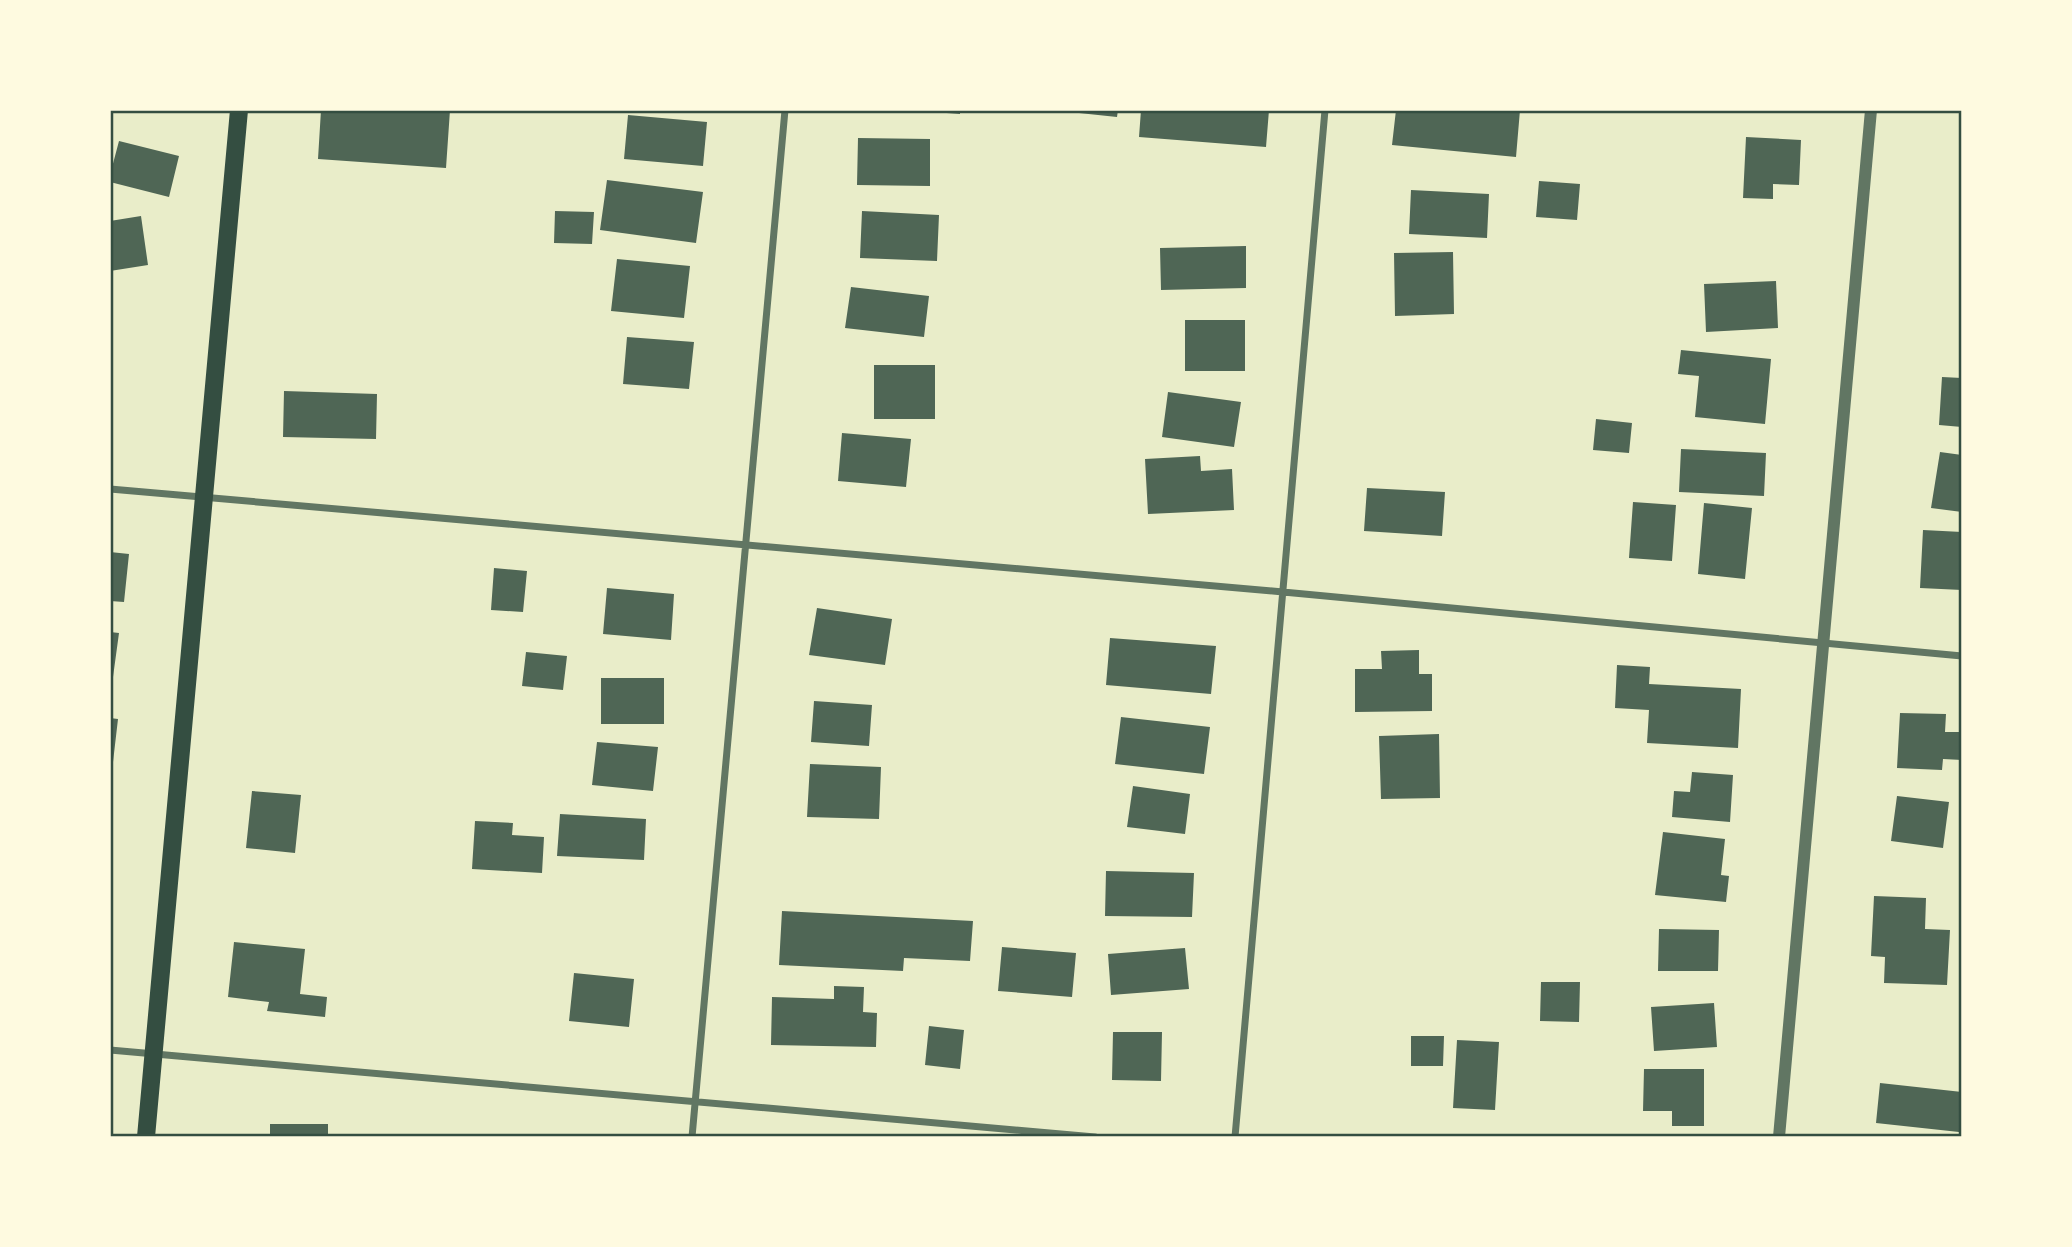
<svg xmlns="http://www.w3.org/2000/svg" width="2072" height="1247" font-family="'Crimson Pro',serif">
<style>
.building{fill:#4f6655}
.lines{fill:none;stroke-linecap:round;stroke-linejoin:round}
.minor{stroke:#617663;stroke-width:7}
.tertiary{stroke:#617663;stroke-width:12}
.primary{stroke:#344e41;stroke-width:18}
.neatline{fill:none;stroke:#344e41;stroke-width:2.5}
</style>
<rect width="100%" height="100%" fill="#e9edc9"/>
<path class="building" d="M321,110H450L446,168L318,159Z
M933,110H960V114L933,112Z
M1079,110H1118L1117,117L1079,113Z
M1141,110H1269L1266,147L1139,137Z
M1396,110H1520L1516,157L1392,145Z
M628,115L707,122L703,166L624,159Z
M1746,137L1801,140L1799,185L1773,184V199L1743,198Z
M858,138L930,139V186L857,185Z
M119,141L179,156L169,197L110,182V175Z
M607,180L703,192L696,243L600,230Z
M1539,181L1580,184L1577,220L1536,217Z
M1411,190L1489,194L1487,238L1409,234Z
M555,211L594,212L592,244L554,243Z
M862,211L939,215L937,261L860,258Z
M141,216L148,265L110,271V221Z
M1246,246V288L1161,290L1160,248Z
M1453,252L1454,314L1395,316L1394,253Z
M617,259L690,266L684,318L611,311Z
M1776,281L1778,328L1706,332L1704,284Z
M851,287L929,296L924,337L845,328Z
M1185,320H1245V371H1185Z
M627,337L694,342L689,389L623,384Z
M1681,350L1771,359L1765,424L1695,417L1699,376L1678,374Z
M874,365H935V419H874Z
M1942,377L1962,378V427L1939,425Z
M284,391L377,394L376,439L283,437Z
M1168,392L1241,402L1234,447L1162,437Z
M1596,419L1632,423L1629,453L1593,450Z
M842,433L911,439L906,487L838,481Z
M1681,449L1766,453L1764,496L1679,492Z
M1940,452L1962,455V512L1931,508Z
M1200,456L1201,471L1232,469L1234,510L1148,514L1145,459Z
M1367,488L1445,492L1442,536L1364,531Z
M1633,502L1676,505L1672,561L1629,558Z
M1704,503L1752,508L1745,579L1698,574Z
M1923,530L1962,532V590L1920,588Z
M110,552L129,554L124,602L110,601Z
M494,568L527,571L523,612L491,610Z
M607,588L674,594L671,640L603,634Z
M817,608L892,619L885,665L809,655Z
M110,632L119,633L113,677H110Z
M1110,638L1216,646L1211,694L1106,685Z
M1419,650V674H1432V711L1355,712V669H1382L1381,651Z
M526,652L567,656L563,690L522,686Z
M1617,665L1650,667L1649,684L1741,689L1738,748L1647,743L1649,710L1615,708Z
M601,678H664V724H601Z
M814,701L872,705L869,746L811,742Z
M1900,713L1946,714L1945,732H1962V760L1943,759L1942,770L1897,768Z
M1121,717L1210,727L1204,774L1115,764Z
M110,718L118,719L113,762H110Z
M1439,734L1440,798L1381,799L1379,736Z
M597,742L658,747L653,791L592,785Z
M810,764L881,767L879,819L807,817Z
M1692,772L1733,775L1730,822L1672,817L1674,791L1690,792Z
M1133,786L1190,794L1185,834L1127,827Z
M252,791L301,795L295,853L246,848Z
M1897,796L1949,802L1943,848L1891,841Z
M560,814L646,819L644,860L557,856Z
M475,821L513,823L512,835L544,837L542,873L472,869Z
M1663,832L1725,839L1721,875L1729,876L1726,902L1655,895Z
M1106,871L1194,873L1192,917L1105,916Z
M1874,896L1926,898L1925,929L1950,930L1947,985L1884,983L1885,957L1871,956Z
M782,911L973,921L970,961L904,958L903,971L779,965Z
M1659,929L1719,930L1718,971H1658Z
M234,942L305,949L300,994L327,997L325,1017L267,1011L269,1002L228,997Z
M1002,947L1076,953L1072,997L998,991Z
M1185,948L1189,989L1111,995L1108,954Z
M574,973L634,979L629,1027L569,1021Z
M1541,982H1580L1579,1022L1540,1021Z
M834,986L864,987L863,1012L877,1013L876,1047L771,1045L772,997L834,999Z
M1714,1003L1717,1047L1654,1051L1651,1007Z
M929,1026L964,1030L960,1069L925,1065Z
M1113,1032H1162L1161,1081L1112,1080Z
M1411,1036H1444L1443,1066H1411Z
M1457,1040L1499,1042L1495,1110L1453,1108Z
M1644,1069H1704V1126H1672V1111H1643Z
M1880,1083L1962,1092L1959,1132L1876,1123Z
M270,1124H328V1137H270Z"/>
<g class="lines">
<path class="minor" d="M110,489L1283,592L1962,656
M110,1050L1095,1137
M692,1137L785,110
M1235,1137L1325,110"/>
<path class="tertiary" d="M1779,1137L1871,110"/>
<path class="primary" d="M146,1137L239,110"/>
</g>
<rect width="2072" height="1247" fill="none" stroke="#fefae0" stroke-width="224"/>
<rect x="112" y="112" width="1848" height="1023" class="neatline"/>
</svg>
